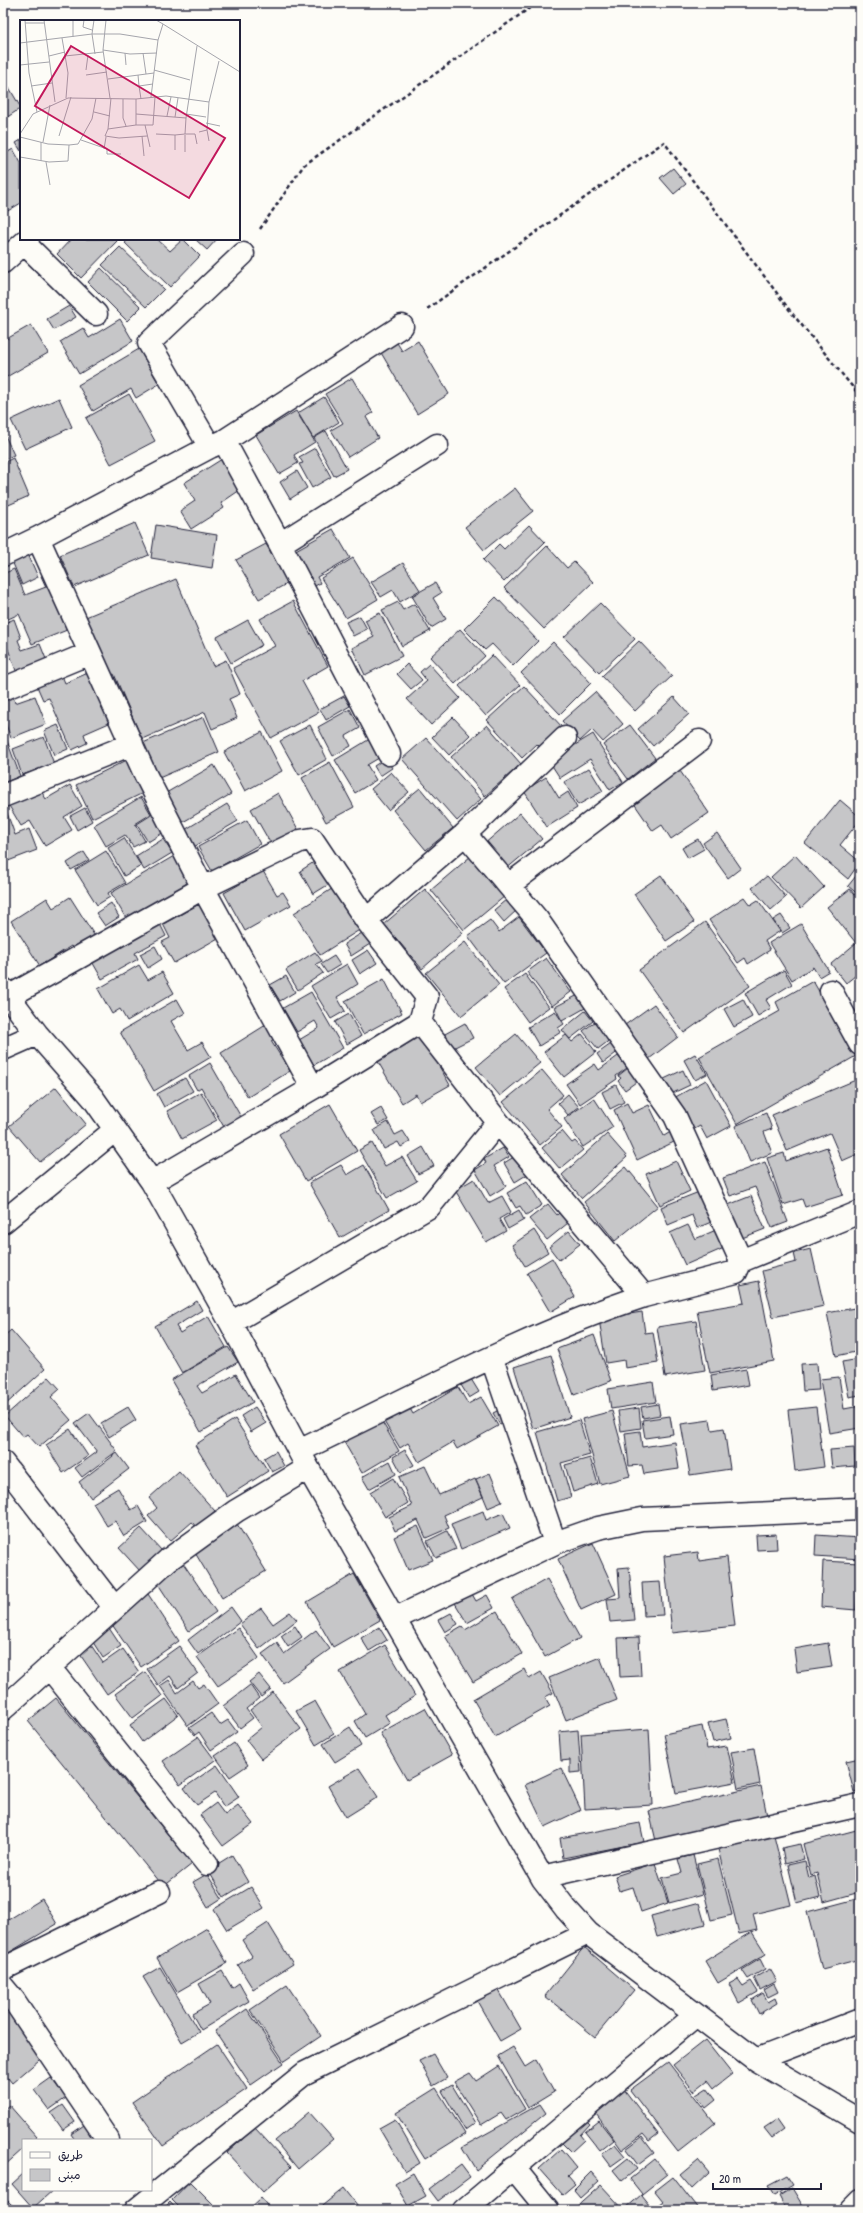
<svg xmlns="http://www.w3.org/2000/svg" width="863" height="2213" font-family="'Patrick Hand','Playpen Sans Arabic',sans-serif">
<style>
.building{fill:#c6c6c8;stroke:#22223b}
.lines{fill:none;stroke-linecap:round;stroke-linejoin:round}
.street-casing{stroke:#22223b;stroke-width:25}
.path{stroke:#22223b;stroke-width:2.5;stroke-dasharray:4 3;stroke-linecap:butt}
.street{stroke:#fdfcf7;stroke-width:22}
.inset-road{fill:none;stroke:#a5a5ac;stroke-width:1}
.view{fill:#c2185b;fill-opacity:0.15;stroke:#c2185b;stroke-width:2}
.inset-edge{fill:none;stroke:#22223b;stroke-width:2}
</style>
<rect width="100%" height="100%" fill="#fdfcf7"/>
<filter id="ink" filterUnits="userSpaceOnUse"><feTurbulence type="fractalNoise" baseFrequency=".025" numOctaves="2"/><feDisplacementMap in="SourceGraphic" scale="8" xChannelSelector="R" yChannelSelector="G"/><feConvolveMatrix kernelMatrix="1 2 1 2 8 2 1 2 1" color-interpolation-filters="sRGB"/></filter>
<g filter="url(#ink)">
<path class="building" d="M3,77L21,108L3,120Z
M21,140V151L16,143Z
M13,149L21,163V203L6,212L3,207V155Z
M673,168L686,184L674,194L660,178Z
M71,239H115L117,241L81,278L57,254Z
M129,239H157L170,251L183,239L200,256L170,287L125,243Z
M195,239H217L207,250Z
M120,247L164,289L146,307L102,265Z
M101,268L141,307L127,321L88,282Z
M69,306L76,317L54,330L47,319Z
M120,319L133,341L79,374L60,342L83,328L89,338Z
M31,325L48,353L3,379V341Z
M396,341L402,351L418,341L449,394L417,414L380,351Z
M139,349L159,384L136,398L131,389L93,411L78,385Z
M352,378L373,413L366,417L378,438L348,457L331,430L343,423L325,394Z
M129,394L155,441L111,464L86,418Z
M324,397L339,422L313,438L298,413Z
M59,398L72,427L25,449L11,420Z
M296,411L315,442L294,455L298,463L279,474L256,435Z
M3,431L14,455L3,460Z
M326,431L347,469L334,476L314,438Z
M315,448L331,477L312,488L299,464L303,463L299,457Z
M13,458L29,496L4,507L3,463Z
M222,459L240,490L221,503L224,508L191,529L180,511L195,501L184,483Z
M297,471L307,488L290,499L280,482Z
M515,488L533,511L484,550L465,527Z
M135,523L149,555L74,587L60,555Z
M156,525L217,535L212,568L151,558Z
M529,525L545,542L504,582L483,560L499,544L504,549Z
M333,529L350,558L317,577L320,583L315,586L294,551Z
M266,544L288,583L259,599L236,560Z
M547,546L567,568L574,562L593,582L544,629L504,588Z
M28,554L38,577L22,585L12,561Z
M353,558L378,599L346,618L321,578Z
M403,563L420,590L400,602L393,590L381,597L371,582Z
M14,569L25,595L46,587L41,576L49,573L72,628L32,644L19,614L4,621L3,574Z
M176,579L213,666L226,660L240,694L229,699L237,718L212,729L205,712L142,739L114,674L106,677L81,619Z
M435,583L441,593L433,598L446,619L431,628L412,596Z
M496,597L538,641L513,666L492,644L485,650L464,629Z
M293,601L328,666L302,681L319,712L271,738L233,668L275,646L260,619Z
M398,602L403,610L414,604L430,631L402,646L382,610Z
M600,603L635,639L599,673L564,637Z
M380,613L402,656L365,675L352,648L374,637L365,620Z
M360,616L367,629L353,636L346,622Z
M14,619L21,638L18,640L22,650L40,644L48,664L18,676L5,641L3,642V624Z
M248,620L262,645L231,663L217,637Z
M460,629L485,656L455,684L430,657Z
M639,641L672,676L635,711L602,676Z
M553,642L591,683L560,714L521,673Z
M492,655L520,685L486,716L459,686Z
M407,664L422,680L411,689L397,674Z
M429,664L460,698L431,725L407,699L427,681L420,672Z
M61,673L65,683L88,673L116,720L84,734L87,743L72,750L49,698L43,700L36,684Z
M524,686L563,728L541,748L537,744L522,758L487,720Z
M595,692L623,724L603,742L592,730L580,741L562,721Z
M13,696L15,703L35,696L46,724L11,738L3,717V700Z
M344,696L350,706L326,720L320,709Z
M674,697L689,714L653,746L638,729Z
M350,709L360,728L346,736L351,746L333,756L318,727Z
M204,717L219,752L159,778L143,743Z
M453,717L470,735L449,755L432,737Z
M58,725L68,749L54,755L44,731Z
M310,725L327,759L299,775L280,741Z
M487,725L521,764L485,796L451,757Z
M630,725L655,758L628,779L603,745Z
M262,732L282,771L245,791L224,752Z
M593,734L623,782L610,790L590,759L560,778L549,761Z
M44,737L54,764L22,775L13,749Z
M373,737L384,755L367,765L376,780L355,793L335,760Z
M6,738L20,776L3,783V739Z
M426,738L481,799L457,821L402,759Z
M386,758L392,768L380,776L374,766Z
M129,759L145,792L92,818L76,785Z
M330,762L354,807L326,822L302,778Z
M214,765L231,794L183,822L166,793Z
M589,768L603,791L578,805L564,782Z
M678,768L709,813L671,839L662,825L653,831L631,799Z
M391,772L409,792L388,810L371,789Z
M546,777L559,798L568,792L577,808L547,827L524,791Z
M70,785L82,806L64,817L72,830L45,846L30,821L21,826L8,804L38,786L46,799Z
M420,788L453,828L426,850L393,810Z
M278,793L299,831L272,846L251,809Z
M141,797L151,814L135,824L145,841L133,847L125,835L106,846L94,825Z
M840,800L860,817V820L840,845L860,862L848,879L805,843Z
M227,804L238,821L192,848L183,831Z
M85,808L92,821L77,830L70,816Z
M7,813L15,835L29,829L37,850L3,863V814Z
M520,813L542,839L505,870L483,845Z
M153,814L164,832L148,842L137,824Z
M247,820L260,844L212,871L198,847Z
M717,833L741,868L728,878L703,843Z
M124,838L141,866L124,876L108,848Z
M163,839L172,853L144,870L136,856Z
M698,839L704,849L688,858L682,848Z
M106,851L125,883L108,893L110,897L97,905L75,870Z
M84,852L89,860L71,870L67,863Z
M795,855L824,887L801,908L771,877Z
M174,856L189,882L127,920L111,893Z
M471,856L505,896L464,930L431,890Z
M317,860L331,883L313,894L300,871Z
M263,871L277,895L283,892L291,905L245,931L224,893Z
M860,871V896L848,886Z
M661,875L694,922L666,941L634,894Z
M767,876L786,897L771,910L752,888Z
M338,885L364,927L320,955L294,913Z
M425,889L463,933L422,969L384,924Z
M850,889L860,901V972L846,983L831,964L856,943L827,907Z
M70,897L96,938L75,951L71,946L40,966L11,921L47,898L53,908Z
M744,897L750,905L758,900L780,931L765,941L770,950L748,964L745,958L738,963L709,920Z
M507,899L517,910L504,922L494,910Z
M111,903L119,917L105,926L96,913Z
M201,903L220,937L174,963L162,942L170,938L163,924Z
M781,915L790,928L782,933L773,920Z
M519,917L546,953L504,984L468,936L490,920L499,932Z
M158,920L166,936L135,953L138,959L102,979L90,958Z
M705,922L750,986L684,1033L639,970Z
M801,924L829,971L819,977L813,967L792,980L769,943Z
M362,933L370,944L351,956L344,944Z
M465,942L499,985L461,1016L426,973Z
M155,946L162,959L148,968L140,954Z
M368,950L377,963L360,974L352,960Z
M315,952L322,961L316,964L323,973L298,990L286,970Z
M334,956L340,965L327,973L321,964Z
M546,958L571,992L552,1006L527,972Z
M347,964L358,984L337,997L345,1011L331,1019L311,986Z
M139,965L148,980L162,972L174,993L127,1021L120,1009L112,1014L98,989Z
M784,970L792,984L766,1000L771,1008L758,1016L745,993Z
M525,974L549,1007L528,1022L504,989Z
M286,976L295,992L280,1001L270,985Z
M384,979L402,1013L363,1034L345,1001Z
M813,981L856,1056L737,1124L699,1057L780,1011L776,1002Z
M311,992L343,1048L314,1065L299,1040L319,1028L315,1021L297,1032L283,1008Z
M580,994L587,1007L562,1021L555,1007Z
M177,999L185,1013L171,1021L188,1050L202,1042L211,1057L154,1091L120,1032Z
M743,999L752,1017L734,1027L724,1009Z
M654,1004L678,1037L649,1059L625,1025Z
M555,1011L564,1024L558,1028L561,1032L539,1046L528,1027Z
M585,1011L593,1021L570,1039L562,1030Z
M349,1014L361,1036L347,1044L335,1022Z
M601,1017L615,1036L598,1049L583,1031Z
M269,1023L277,1037L271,1041L290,1071L248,1097L221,1053Z
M465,1023L473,1038L451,1049L443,1035Z
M516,1034L540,1063L500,1096L476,1067Z
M582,1034L596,1052L564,1077L544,1052L566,1035L572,1042Z
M421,1035L450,1085L420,1102L416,1094L402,1103L377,1060Z
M618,1039L624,1047L603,1063L597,1054Z
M695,1054L707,1074L695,1080L684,1060Z
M618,1056L627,1068L616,1076L617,1079L580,1104L566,1084L595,1064L599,1070Z
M210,1063L241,1117L224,1127L201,1087L197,1090L189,1076Z
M633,1064L643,1077L625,1090L618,1081L621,1078L618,1076Z
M542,1070L563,1095L547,1109L562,1127L540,1145L503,1102Z
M683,1070L690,1085L671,1094L664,1079Z
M185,1078L193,1091L164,1107L157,1094Z
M858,1079L860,1084V1153L842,1161L830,1133L787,1151L772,1115Z
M706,1080L731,1126L707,1139L700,1126L689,1132L672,1099Z
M616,1085L624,1102L610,1109L602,1092Z
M56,1087L86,1124L40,1162L9,1126Z
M201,1092L217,1120L182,1139L167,1111Z
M568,1094L579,1107L568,1115L558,1103Z
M594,1098L613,1127L583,1147L564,1119Z
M627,1103L632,1113L649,1105L664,1136L672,1131L676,1141L637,1160L614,1110Z
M330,1104L357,1151L306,1181L279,1134Z
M381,1108L388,1120L378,1125L371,1114Z
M766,1113L772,1129L764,1132L772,1153L750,1162L735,1126Z
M388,1122L395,1135L403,1131L410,1142L401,1147L398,1142L384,1149L374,1130Z
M562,1131L572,1143L575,1141L583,1150L560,1169L542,1148Z
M607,1134L627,1157L582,1198L562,1175Z
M372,1143L385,1166L402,1157L417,1181L387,1198L359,1150Z
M423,1147L434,1166L418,1174L408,1156Z
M827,1147L843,1195L805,1207L802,1199L783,1205L767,1158L784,1153L786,1161Z
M503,1148L509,1157L494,1166L506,1186L490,1196L475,1170L486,1163L484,1159Z
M517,1155L528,1174L515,1182L504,1163Z
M676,1161L690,1191L660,1205L646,1174Z
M765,1162L788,1222L772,1228L755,1187L730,1196L723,1178Z
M341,1165L347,1175L364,1165L389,1210L340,1238L309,1183Z
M626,1167L658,1206L615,1241L584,1202Z
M474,1179L488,1203L502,1196L511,1212L499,1219L506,1231L486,1242L455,1190Z
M527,1181L542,1205L526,1215L520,1206L516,1208L507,1193Z
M704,1190L716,1220L697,1228L692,1215L668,1225L661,1207Z
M751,1196L765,1229L742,1238L728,1205Z
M548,1204L557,1215L564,1208L573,1219L547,1240L529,1219Z
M519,1210L524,1220L508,1229L503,1219Z
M688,1225L695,1239L716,1230L724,1248L685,1265L670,1233Z
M534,1230L548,1252L525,1266L512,1245Z
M569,1231L580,1244L559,1260L549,1247Z
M811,1249L824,1306L773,1317L762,1271L796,1262L794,1253Z
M552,1258L575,1297L550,1312L527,1273Z
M759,1281L774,1361L710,1373L697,1311L744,1303L740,1285Z
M197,1301L202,1310L176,1326L180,1333L208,1316L226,1347L182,1373L155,1326Z
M860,1307V1351L836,1356L827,1313Z
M642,1312L645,1333L653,1332L658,1363L625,1368L624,1360L606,1363L599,1319Z
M696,1321L705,1370L665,1377L657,1327Z
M11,1330L45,1369L3,1407V1337Z
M594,1335L611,1381L574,1395L557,1349Z
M228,1347L238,1362L197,1386L202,1393L236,1374L253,1402L201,1432L171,1380Z
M551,1355L570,1417L533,1429L514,1367Z
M860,1359V1395L849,1397L842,1362Z
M817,1363L819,1390L803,1391L801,1364Z
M746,1369L749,1385L713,1391L711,1375Z
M49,1377L60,1389L51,1397L71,1420L39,1447L27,1434L23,1437L5,1416Z
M839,1377L844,1409L860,1406V1428L829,1433L820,1379Z
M471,1379L479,1392L469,1398L461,1385Z
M653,1382L656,1402L611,1409L608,1389Z
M458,1387L468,1404L481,1397L498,1426L457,1449L453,1442L419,1462L408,1443L400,1448L383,1420L408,1405L413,1414Z
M658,1404L660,1415L643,1418L641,1407Z
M128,1407L136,1420L109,1437L101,1423Z
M255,1407L266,1423L251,1432L241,1416Z
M816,1407L824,1467L795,1471L788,1410Z
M503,1408L510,1420L500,1425L493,1413Z
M639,1408L641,1428L621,1431L618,1411Z
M612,1411L630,1476L600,1484L582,1419Z
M89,1413L117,1451L82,1477L75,1468L97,1452L75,1423Z
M670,1416L673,1434L645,1438L642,1420Z
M235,1419L268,1471L227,1497L195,1445Z
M381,1420L399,1451L362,1473L344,1442Z
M579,1420L590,1455L561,1463L571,1497L557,1501L537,1432Z
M710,1420L712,1430L724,1428L730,1469L690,1475L681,1424Z
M70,1429L88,1456L63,1473L46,1445Z
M640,1431L642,1447L675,1442L679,1469L644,1474L642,1465L629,1466L625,1433Z
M854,1448L855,1466L832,1468L830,1450Z
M405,1450L414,1465L401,1472L393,1457Z
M276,1451L284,1466L272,1472L264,1458Z
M117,1453L129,1469L91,1498L79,1482Z
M590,1458L598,1484L573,1492L565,1465Z
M390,1461L396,1474L369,1489L362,1477Z
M425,1466L439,1495L475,1479L483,1497L444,1515L449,1528L426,1538L418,1520L395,1531L389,1517L412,1506L399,1477Z
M179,1471L215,1511L196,1527L192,1522L170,1541L148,1516L157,1508L149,1498Z
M490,1473L502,1502L488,1508L476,1479Z
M393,1478L408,1503L385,1517L370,1492Z
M118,1488L131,1510L138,1506L147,1522L124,1536L115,1521L107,1526L93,1503Z
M483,1511L486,1520L503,1513L510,1528L461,1549L451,1524Z
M237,1524L266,1571L222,1598L194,1551Z
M418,1526L433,1560L408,1570L394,1537Z
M141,1528L162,1551L140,1571L119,1548Z
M447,1531L456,1549L436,1558L427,1541Z
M776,1534L777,1549L757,1550L756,1535Z
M816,1535L860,1538V1559L815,1556Z
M593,1543L616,1594L581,1610L558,1559Z
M698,1552L699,1561L727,1557L735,1626L672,1633L664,1556Z
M181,1560L216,1612L189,1631L154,1578Z
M823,1561L859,1563L856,1610L821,1607Z
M629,1567L634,1620L610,1622L607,1599L620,1598L618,1568Z
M354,1574L380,1620L333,1647L307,1602Z
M547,1579L580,1638L545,1657L512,1599Z
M660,1582L663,1615L644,1616L642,1583Z
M148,1594L179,1641L141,1667L109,1620Z
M472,1594L476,1601L487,1595L494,1608L467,1623L455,1603Z
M231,1607L241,1621L198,1654L188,1640Z
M261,1608L273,1624L290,1612L297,1620L259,1649L240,1624Z
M497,1611L522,1654L473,1682L445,1636L462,1626L465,1630Z
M451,1613L458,1624L445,1632L438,1620Z
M107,1625L121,1646L103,1658L89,1636Z
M295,1626L302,1637L288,1647L281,1636Z
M379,1627L387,1640L369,1651L361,1638Z
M238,1628L259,1658L218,1686L197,1657Z
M316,1630L330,1649L283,1683L262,1654L277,1643L284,1654Z
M639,1637L641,1676L620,1677L618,1638Z
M828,1643L832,1667L797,1672L794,1649Z
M91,1645L103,1663L123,1649L139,1672L107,1694L79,1653Z
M385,1645L415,1696L385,1715L390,1723L365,1738L355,1721L365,1714L340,1672Z
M179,1646L198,1673L178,1688L170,1676L158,1685L147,1669Z
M600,1657L617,1700L566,1720L549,1678Z
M524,1669L529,1679L541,1672L553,1693L545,1697L550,1706L495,1737L473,1699Z
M145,1672L162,1696L133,1718L115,1694Z
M259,1674L271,1689L261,1697L249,1682Z
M169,1680L177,1693L193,1681L198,1688L204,1684L218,1704L188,1726L160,1686Z
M250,1685L259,1698L246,1709L253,1718L240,1728L223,1706Z
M273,1692L301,1729L261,1759L246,1740L262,1727L250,1710Z
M56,1698L192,1864L163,1887L28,1721Z
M166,1699L178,1715L142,1742L130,1725Z
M315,1701L334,1734L316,1745L296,1711Z
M425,1708L452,1755L407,1780L380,1733Z
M211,1713L220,1725L228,1720L237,1732L211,1750L199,1732L195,1735L189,1728Z
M726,1719L731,1738L713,1742L708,1723Z
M702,1726L707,1749L727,1746L735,1782L676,1793L664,1734Z
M350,1727L361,1746L335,1762L323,1744Z
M649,1729L653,1805L585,1809L581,1734Z
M578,1730L581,1772L570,1773V1760L561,1761L559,1732Z
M198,1737L215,1760L180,1785L163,1761Z
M234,1743L248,1765L230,1777L215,1756Z
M754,1748L760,1784L738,1789L731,1752Z
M860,1758V1790L854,1792L846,1761Z
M217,1765L239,1797L224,1807L215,1793L197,1805L184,1788Z
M359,1768L378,1797L346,1817L328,1786Z
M561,1768L581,1810L545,1827L525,1785Z
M761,1786L767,1816L656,1841L649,1811Z
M216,1803L225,1815L238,1805L253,1824L223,1846L200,1815Z
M640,1823L644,1842L563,1858L560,1838Z
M860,1829V1892L824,1902L817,1873L811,1875L803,1844Z
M773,1832L791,1905L753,1914L757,1930L739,1934L717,1845Z
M800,1844L804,1859L785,1864L782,1848Z
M232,1855L248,1882L224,1897L208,1870Z
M693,1855L703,1894L669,1903L662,1878L682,1873L678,1859Z
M718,1859L732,1915L711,1920L697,1864Z
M805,1861L809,1878L815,1876L820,1897L797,1903L788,1865Z
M655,1863L668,1903L641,1912L633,1887L620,1891L615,1876Z
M207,1874L222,1898L208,1907L193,1882Z
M251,1887L264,1908L227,1930L214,1909Z
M860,1898V1959L822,1969L807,1912Z
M42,1899L57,1924L5,1955L3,1952V1923Z
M699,1903L705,1924L657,1937L651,1916Z
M268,1923L293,1964L253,1989L238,1965L252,1956L242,1940Z
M207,1928L227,1963L177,1992L157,1958Z
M752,1932L766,1954L718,1983L705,1961Z
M584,1947L634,1990L595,2037L545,1996Z
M760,1959L765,1969L748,1979L742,1970Z
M160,1967L199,2032L182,2042L143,1977Z
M770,1969L777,1981L760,1990L754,1978Z
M222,1971L232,1988L239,1983L249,2001L201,2030L192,2014L210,2004L199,1984Z
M738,1979L743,1986L751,1981L758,1992L739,2003L729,1984Z
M774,1984L778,1992L768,1997L764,1990Z
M287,1985L321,2036L284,2061L250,2010Z
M498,1989L521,2029L500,2041L477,2001Z
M763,1993L768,2002L775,1998L777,2003L759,2014L752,2000Z
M247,2009L283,2063L251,2085L215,2031Z
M8,2011L45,2055L12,2083L3,2072V2015Z
M705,2040L732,2074L714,2088L708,2080L694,2091L673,2065Z
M217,2044L247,2089L163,2146L132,2102Z
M513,2047L525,2067L536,2060L554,2092L528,2108L498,2056Z
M433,2054L447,2078L433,2086L419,2061Z
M668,2062L715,2123L678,2152L630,2090Z
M499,2066L525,2109L506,2120L501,2113L481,2125L454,2082L470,2073L476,2081Z
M51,2078L66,2098L49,2110L34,2090Z
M452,2085L475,2123L465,2130L442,2091Z
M436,2088L465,2134L425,2159L396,2113Z
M623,2088L658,2134L649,2141L643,2134L622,2150L594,2111Z
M707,2088L716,2100L706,2108L696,2095Z
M540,2104L546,2113L476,2170L462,2147Z
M9,2105L37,2137L34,2140H23V2149L3,2167V2110Z
M63,2105L75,2122L63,2130L51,2113Z
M309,2112L333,2139L298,2169L275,2141Z
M583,2117L590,2124L580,2135L584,2140L571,2152L559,2140Z
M395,2119L420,2163L405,2172L379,2128Z
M776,2120L783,2130L772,2138L764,2128Z
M599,2121L614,2140L600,2151L585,2132Z
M87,2123L99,2140H75L71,2134Z
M255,2128L291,2167L263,2192L227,2153Z
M642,2137L654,2153L638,2165L626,2149Z
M615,2144L625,2156L611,2166L602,2154Z
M561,2149L577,2168L568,2176L575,2184L562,2195L539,2169Z
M628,2158L637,2169L622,2181L613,2170Z
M655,2159L667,2174L642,2194L630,2179Z
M698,2160L709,2173L692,2189L680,2175Z
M461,2165L470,2177L438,2201L429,2189Z
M591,2172L599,2181L580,2198L573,2190Z
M413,2173L426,2196L408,2206L395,2184Z
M23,2174V2190H53L33,2208L12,2184Z
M787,2176L793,2185L774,2196L768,2186Z
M673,2177L699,2210H656L654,2208L663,2201L655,2191Z
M190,2181L219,2210H182L172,2200Z
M601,2185L624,2210H573Z
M344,2188L361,2210H317Z
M792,2188L804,2208L801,2210H786L779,2196Z
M641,2195L653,2210H629L626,2208Z
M3,2196L17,2210H3Z
M261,2198L271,2210H248Z
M170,2202L177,2210H162Z
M740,2203L744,2210H729Z"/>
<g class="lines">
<g class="street-casing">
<path id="street" d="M28,239L24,243L96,314
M3,262L24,243
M224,441L402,326
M210,447L224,441L280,544L437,445
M38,538L210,447L149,343L243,254
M280,544L389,754
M3,555L38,538L145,774L203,888L313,1088
M3,689L90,653
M3,796L132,744
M509,885L699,741
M366,920L465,834L565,738
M3,989L37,1034L93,1098L152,1182L231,1323L308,1468L543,1879L566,1909L588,1933L756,2060L860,2121
M831,991L860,1044
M8,997L203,888L300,841L312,839L366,920L427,997L420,1022L313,1088L152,1182
M420,1022L498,1122L644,1296L736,1272L741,1261L675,1116L537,919L465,834
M3,1049L37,1034
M3,1222L115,1130
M741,1261L860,1212
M231,1323L429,1207L498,1122
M492,1359L555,1543
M299,1451C412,1397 525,1335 644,1296
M3,1463L114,1607
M394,1619L555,1543L598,1528L642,1519L860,1509
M49,1667L207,1864
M3,1709L168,1560L236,1511L308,1468
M542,1877L860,1805
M3,1969L159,1892
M3,1987L13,1999L108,2140
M756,2060L860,2020
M513,2167L548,2210
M136,2210L305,2073L588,1933
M464,2210L696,2015
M851,2210L860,2201"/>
</g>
<path class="path" d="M260,229L304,165L537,3
M427,309L664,142L791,312L860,396"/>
<use href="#street" class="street"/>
</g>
</g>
<g transform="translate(20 20)">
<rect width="220" height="220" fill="#fdfcf7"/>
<path class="inset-road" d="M5,0L9,53L17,92M24,0L35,82M64,0L63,7L72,10M74,0L72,14L75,34M86,0L83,30L110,34L137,33M136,0L143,4L138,20M5,3H24M143,4L220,52M53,17V0M42,18L48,53L46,78M0,23L72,14H100L138,20L131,77M83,30L90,78M105,33L106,45M123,33L126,54M29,36L45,32M45,36L83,32M0,45L29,42M66,50L68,35M134,50L170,60M66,55L87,52M118,55L119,66L133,64M88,59L134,53M11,66L32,63M119,66L121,79M103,79V98L106,106M116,79V105H133L135,77M74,92L90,96M116,94L166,98L177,26M166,94L186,97M147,96L151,77M155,97L158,78M166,98L165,114H175L177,124M186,103L200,106M116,105L88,109L85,116L99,118L127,116M125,105L130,127M88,109L91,78M187,110L189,82M179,112L187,110L189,121M0,114L13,94L48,78L116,79L146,76L189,82L199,41M136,114L155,115M165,115V132M39,116L51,77M122,116L124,136M0,117L28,124L49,125M61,120L87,129V134H101M21,122V141M23,122L30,85M84,129L86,117M155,130V115L165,114M0,137L29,142L48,141L49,125L58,124L72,99L76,78M26,142L30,165"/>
<path class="view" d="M51,26L205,118L169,178L15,86Z"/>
<rect width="220" height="220" class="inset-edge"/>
</g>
<rect width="863" height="2213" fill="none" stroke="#fdfcf7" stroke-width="16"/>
<rect x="8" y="8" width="847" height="2197" fill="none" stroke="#22223b" stroke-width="1.5" filter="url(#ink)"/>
<rect x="22" y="2139" width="130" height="52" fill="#fdfcf7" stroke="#a5a5ac"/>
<rect x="30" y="2152" width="20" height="6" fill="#fdfcf7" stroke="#a5a5ac"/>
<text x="58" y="2159" font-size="12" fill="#22223b">طريق</text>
<rect x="30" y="2169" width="20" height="12" fill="#c6c6c8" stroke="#a5a5ac"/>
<text x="58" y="2179" font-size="12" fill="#22223b">مبنى</text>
<path d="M713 2183v6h108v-6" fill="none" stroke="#22223b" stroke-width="2"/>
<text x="719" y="2183" font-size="12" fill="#22223b" stroke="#fdfcf7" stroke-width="3" paint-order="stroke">20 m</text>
</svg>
